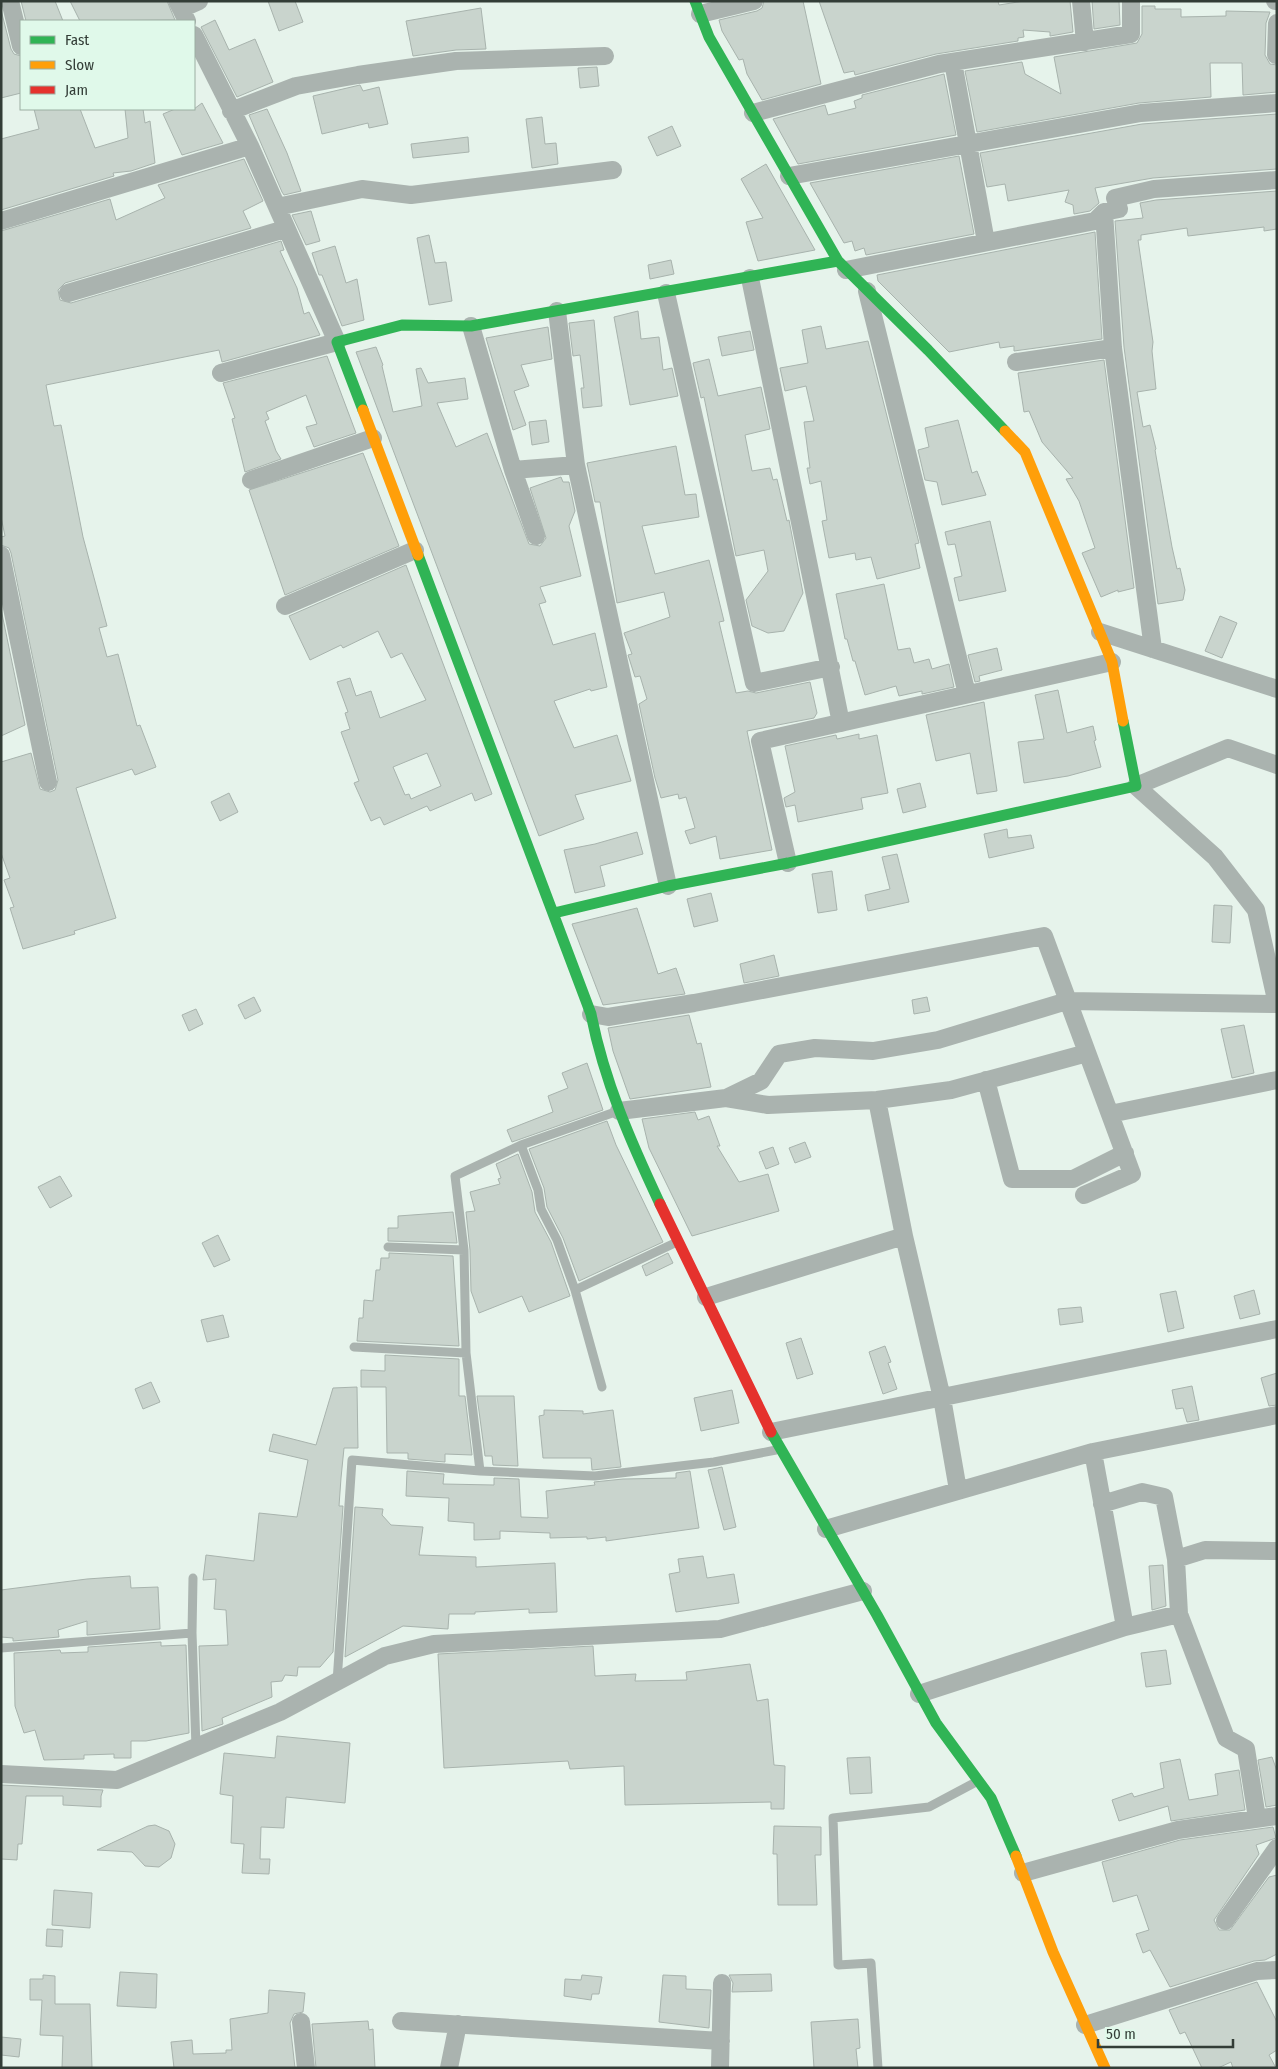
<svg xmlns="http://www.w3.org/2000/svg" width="1278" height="2069" font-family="'Fira Sans Condensed',sans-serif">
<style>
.building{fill:#c9d4cd;stroke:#a8b3ad;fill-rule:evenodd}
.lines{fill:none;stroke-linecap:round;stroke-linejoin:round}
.lane{stroke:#aab3af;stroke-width:9}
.street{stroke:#aab3af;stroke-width:18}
.fast{stroke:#30b455;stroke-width:11}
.slow{stroke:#ff9f0a;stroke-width:11}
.jam{stroke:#e5322d;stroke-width:11}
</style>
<rect width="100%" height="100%" fill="#e6f3eb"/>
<path class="building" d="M21,1H55L63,21H26Z
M70,1H167L175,20L80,21Z
M268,1H295L303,22L279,31Z
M764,1H803L821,84L762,100L747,74L743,59L739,60L722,31L719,20L757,11L762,8Z
M819,1H998L999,5L1024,1H1070L1073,32L1050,36V32L1023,30L1024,37L1018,38V41L936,54L855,75L854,71L844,73Z
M1092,1H1119L1120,25L1094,29Z
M1142,6H1155V9H1181V17L1226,16V11L1270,12L1266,23L1265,55L1270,64L1277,65V92L1243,95L1242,63H1210L1211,97L1139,103L977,132L965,71L1022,62L1025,74L1061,94L1054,57L1137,43L1142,34Z
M481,8L486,49L456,50L413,56L406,21Z
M1,10L11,49L14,54L21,56V93L1,98Z
M215,20L229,50L255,39L273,82L237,97L201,27Z
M597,67L599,86L580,88L578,68Z
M944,74L956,135L798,164L773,119L825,105L828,115L856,108L854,101L862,98V95Z
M360,85L363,91L379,87L388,124L369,128L368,123L322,134L313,96Z
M202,103L223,143L182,155L163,114L175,109H194Z
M34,109H80L95,148L128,138L125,109H143L145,123L150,121L155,163L131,171L113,173L114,176L1,210V139L39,129Z
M267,109L287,153L301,191L284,195L282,192L260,141L249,115Z
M1277,114V169L1153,178L1095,188L1099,203L1090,211L1074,214L1073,205L1065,202L1069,190L1008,201L1005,184L987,187L980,153L1142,124Z
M542,117L545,144L556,143L558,164L532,168L526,119Z
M672,126L681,146L657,156L648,137Z
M468,137L469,152L413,158L411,144Z
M959,156L974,234L866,255L864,248L855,251L852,241L844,243L810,183Z
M244,159L263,201L243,211L251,228L65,283L58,290L60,300L71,303L281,241L284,250L280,251L297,288L304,314L309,312L320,335L222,362L219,350L46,385L54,426L61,425L83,537L107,626L99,628L107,657L118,654L137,726L140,725L156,767L135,775L132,769L76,788L116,918L74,931L75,934L23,949L10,908L14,907L4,880L10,878L1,853V762L31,753L40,789L50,792L55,790L58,780L11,553L9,548L1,545V537L5,536L1,517V231L110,199L116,220L165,198L158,185Z
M766,164L815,250L758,261L746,222L763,218L741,179Z
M1277,191V229L1264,231V227L1188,236L1187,228L1141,235V240H1138L1153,342L1152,351L1156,389L1137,392L1143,427L1150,425L1156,449L1155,450L1172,547L1177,569L1180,568L1185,590L1183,600L1158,604L1124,347L1115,221L1143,218L1140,203L1156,200Z
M311,211L320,241L306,245L292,215Z
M1095,232L1102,339L1014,351V346L1000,348L999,342L949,352L878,281L877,275Z
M429,235L435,263L446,262L452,301L429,305L417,238Z
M335,246L346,283L357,279L364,320L342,326L322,275H319L312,253Z
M671,260L674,274L650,279L648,265Z
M638,311L641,339L659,337L663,370L672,368L678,396L630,405L614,317Z
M594,320L602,406L583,408L581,388H584L580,355L573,356L569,323Z
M821,326L826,349L868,341L919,543L915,544L920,568L877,579L871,557L856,560L855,553L829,558L822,521L827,520L821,481L810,484L807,468H810L804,422L814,421L806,386L785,391L780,368L808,363L802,330Z
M548,327L552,359L521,365L529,386L514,391L526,425L513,430L486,338Z
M750,331L754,350L722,356L718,337Z
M376,347L383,365L382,366L393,412L422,406L416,369L421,368L428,383L465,378L468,399L437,403L456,447L487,433L529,544L540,546L546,538L530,488L561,477L563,482H569L575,511L569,526L581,576L540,587L546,602L539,604L553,645L595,633L607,687L591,691L590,689L554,701L574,748L617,735L631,781L575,795L584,819L539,836L356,352Z
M327,356L356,433L314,447L306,427L317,424L306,395L266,412L269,419L265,421L276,451L281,459L245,472L232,419L235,418L223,383Z
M709,359L718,396L761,387L770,429L745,435L752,471L770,468L773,480L777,479L787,521L789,520L803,593L784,631L768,633L752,626L746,600L768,571L764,550L736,556L704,397L701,398L693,363Z
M1104,360L1134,588L1118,592V590L1101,597L1082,553L1095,548L1079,501L1066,479L1073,478L1042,442L1029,411L1024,412L1018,373Z
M546,420L549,442L532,445L529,422Z
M958,420L972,473L977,471L986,495L942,505L937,482L925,480L918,450L929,447L925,428Z
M676,446L685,495L696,494L699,517L642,526L655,574L709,560L724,621L719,622L736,693L748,691L756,693L810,682L817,713L814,718L747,731L772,850L720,859L716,836L690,844L685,831L695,828L686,797L679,799L678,794L661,798L655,778L639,704L647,699L640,676L635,677L628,655L632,654L624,633L670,617L664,592L617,603L600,502H595L587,463Z
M363,453L399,546L285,595L249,490Z
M990,521L1006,591L959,601L954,578L962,576L955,544L948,545L945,532Z
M406,565L492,794L475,801L472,793L430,811L427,806L384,825L380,817L371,821L354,783L359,781L341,732L350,729L345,713L348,712L337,682L350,678L356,696L371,691L380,718L426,700L402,653L391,658L378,631L343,648L341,645L310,660L289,616ZM427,753L441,786L411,799L409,794L405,795L393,767Z
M884,584L898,650L910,648L914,663L929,659L932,669L949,664L954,687L922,694V691L899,696L896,686L865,695L855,661H853L847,639H845L836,594Z
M1,609L25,725L1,736Z
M1220,616L1237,623L1222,658L1205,651Z
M997,648L1002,670L979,676L980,681L975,682L968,655Z
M1058,690L1067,733L1093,726L1096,740L1094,741L1101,767L1068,776L1024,783L1018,742L1044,739L1035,695Z
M984,702L997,791L977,794L970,753L936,761L926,715Z
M859,734V739L877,735L888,793L861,798L863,809L798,822L795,805L786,807L784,798L795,792L785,746L836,735L837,739Z
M920,783L926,807L903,813L897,789Z
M229,793L238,812L220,821L211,802Z
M1007,829L1008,838L1031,835L1034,848L989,858L984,834Z
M637,832L643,854L600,866L605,886L575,893L564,850L595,844Z
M897,854L909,902L868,911L865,895L890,889L882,857Z
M832,871L837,910L818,913L812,874Z
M711,893L718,921L694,927L687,899Z
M1214,905L1232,906L1230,943L1212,942Z
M637,908L658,974L676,968L685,994L603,1005L572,924Z
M774,955L779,976L744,983L740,964Z
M254,997L261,1011L245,1019L238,1005Z
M927,997L930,1011L914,1014L912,1000Z
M196,1009L203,1024L189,1031L182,1015Z
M689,1015L697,1044L701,1043L711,1087L630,1099L613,1051L608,1028Z
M1244,1025L1254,1073L1232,1078L1221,1029Z
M587,1063L603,1110L512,1142L507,1130L553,1112L548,1096L568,1088L562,1073Z
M695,1112L698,1120L709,1116L720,1146H717L739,1182L768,1174L779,1211L692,1236L649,1148L642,1119Z
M607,1121L616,1145L663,1242L579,1281L563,1238L547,1207L544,1188L529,1149Z
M805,1142L811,1157L795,1163L789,1148Z
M773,1147L779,1164L766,1169L759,1152Z
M518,1154L532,1192L535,1212L551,1242L570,1296L529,1312L522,1296L479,1313L471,1291L470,1250L466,1212L475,1211L470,1192L500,1184L498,1179L501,1178L496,1164Z
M60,1176L72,1196L50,1208L38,1187Z
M453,1212L457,1243L388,1241V1228H398V1216Z
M218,1235L230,1260L214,1267L202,1243Z
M389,1253L453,1256L459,1346L357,1341L359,1318H363L364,1300L373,1301L376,1270H380L381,1258H389Z
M668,1253L673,1263L646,1276L642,1266Z
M1254,1290L1260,1314L1240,1319L1234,1296Z
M1176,1291L1184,1328L1168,1332L1160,1294Z
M1081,1307L1083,1322L1060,1325L1058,1309Z
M223,1315L229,1337L207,1342L201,1320Z
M801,1338L813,1374L797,1379L786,1343Z
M885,1346L891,1362L888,1363L897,1389L883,1394L869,1352Z
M385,1355L459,1359V1396H465L472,1455L445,1454V1462L408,1459V1453H387L386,1387H361V1370L385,1371Z
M1277,1373V1405L1269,1406L1261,1378Z
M151,1382L160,1402L143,1409L135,1389Z
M1192,1386L1199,1420L1187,1422L1183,1408L1176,1409L1172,1390Z
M357,1387L358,1448H344L341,1478L339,1506H343L333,1652L320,1667H298L297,1676L285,1675L282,1681L271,1682L272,1697L222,1718L223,1724L202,1731L199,1646L228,1645L226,1610L214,1609L216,1579L203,1580L206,1555L254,1561L259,1513L297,1517L308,1460L269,1451L273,1434L316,1445L333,1388Z
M732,1390L739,1423L701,1431L694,1398Z
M477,1396H514L518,1466L493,1465L492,1456H485Z
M544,1410L583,1411V1414L613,1410L621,1467L592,1470L591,1458H543L539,1416L544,1415Z
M722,1467L736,1527L724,1530L708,1470Z
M407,1471L444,1474L443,1484L494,1485V1478L519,1479L521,1517L548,1518L546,1491L595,1485L594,1482L623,1479L676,1478V1473L690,1471L699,1528L606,1541V1537L587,1539V1537L550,1538V1533L500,1531V1539L474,1540V1523L448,1521L449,1498L406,1496Z
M355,1507L383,1509L382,1515L391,1525L423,1527L419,1555L476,1557V1567L555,1563L557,1612L529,1613V1609L475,1612V1614H449L448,1629L403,1626L345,1657Z
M703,1556L707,1578L734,1574L739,1603L676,1612L669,1574L680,1572L678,1559Z
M1163,1565L1166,1606L1152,1610L1149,1566Z
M130,1576L131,1588L158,1587L160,1629L87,1635V1621L58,1630L59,1637L13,1641V1638L1,1637V1590L87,1579Z
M161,1642V1646L186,1645L189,1733L146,1741H131V1758H114V1754L84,1755V1759L44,1760L35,1730L24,1733L15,1706L14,1653L60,1650L61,1653L88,1652V1647Z
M593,1646L595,1676L636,1674L635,1681L687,1680L686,1672L750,1664L757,1701L768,1699L774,1765L785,1766L784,1809H771V1802L625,1805L624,1766L570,1769L568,1761L444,1768L438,1654Z
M1166,1650L1171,1684L1146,1687L1141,1653Z
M277,1736L350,1743L345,1803L286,1797L284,1828L261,1827L260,1859H270L269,1874L242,1873L244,1844L231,1843L233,1796L220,1794L224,1753L275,1758Z
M870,1757L872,1793L850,1794L847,1758Z
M1272,1757L1277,1771V1805L1266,1807L1258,1760Z
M1180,1759L1189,1800L1218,1795L1215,1774L1239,1770L1245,1810L1171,1821L1168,1806L1119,1821L1112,1800L1132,1793L1134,1797L1164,1788L1160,1763Z
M1,1785L103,1790L101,1796V1807L63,1805V1796H26L22,1844H18L17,1860L1,1859Z
M155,1825L169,1831L175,1844L171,1858L159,1867L145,1866L132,1852L97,1850L148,1826Z
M774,1826L821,1827V1855H815L817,1905H778L777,1854H773Z
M1273,1827L1276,1838L1256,1845L1259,1854L1214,1920L1219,1930H1230L1269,1877L1277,1875V1954L1265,1960L1254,1961L1170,1987L1150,1950L1143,1953L1136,1934L1149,1930L1137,1895L1113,1902L1102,1862L1180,1840Z
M54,1890L92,1893L90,1928L52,1925Z
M47,1929L63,1930L62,1947L46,1946Z
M120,1972L157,1974L156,2008L117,2006Z
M771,1974L772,1991L732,1992L733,1983L729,1975Z
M43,1975L55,1976V2004H90L92,2068H62L63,2036L40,2035L42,2000H30V1979H43Z
M582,1975L602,1977L599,1994H592L591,2000L564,1996L565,1979L581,1980Z
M663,1975L686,1976V1989L711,1990L709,2028L659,2022Z
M1257,1982L1277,2022V2050L1269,2055L1276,2068H1233L1231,2062L1218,2068H1202L1185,2032L1180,2034L1169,2010Z
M269,1990L305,1993L303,2012L294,2014L290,2023L295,2068H174L171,2042L192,2040L193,2054L226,2053V2050H232L230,2019L268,2013Z
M858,2019L860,2048L856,2049L858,2068H814L811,2022Z
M368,2021L369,2030L373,2029L375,2068H316L312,2024Z
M1,2037L21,2039L19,2057L1,2055Z"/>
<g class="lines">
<path class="lane" d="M521,1145L538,1190L541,1209L557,1240L575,1290L602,1387
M388,1247L464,1250
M575,1290L677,1242
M354,1347L466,1353
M480,1471L466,1353L464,1250L455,1176L521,1145L618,1111
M193,1578L192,1633L196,1747
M1,1648L192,1633
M337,1682L352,1460L480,1471L595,1476L714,1462L776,1450
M878,2068L871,1963L838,1965L833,1818L929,1807L976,1782"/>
<path class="street" d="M10,1L21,46
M177,1L187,21
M1081,1L1085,42
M1275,1H1277
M181,9L199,1
M700,14L754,1
M194,35L250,146L337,342L221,373
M1276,55L1277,23
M953,62L986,242
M231,111L296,86L358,75L456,61L605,56
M753,113L939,64L1131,34V1
M789,176L1141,113L1277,103
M277,207L362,189L411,195L613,170
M1104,212L1119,209L1115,198L1154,189L1277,180
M1,221L250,146
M846,270L1095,221L1104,212L1113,348L1153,649
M750,278L841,723
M867,291L967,694
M68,293L285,229
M666,293L754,683L831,667
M557,311L576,465L668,886
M471,326L513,470L536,536
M1016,362L1113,348
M513,470L576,465
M251,480L373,438
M1,555L48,782
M285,606L415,550
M1100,632L1277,689
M1277,765L1228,748L1136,786L1215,857L1256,910L1277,1004
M788,863L760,741L1112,662
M591,1014L608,1017L694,1003L1044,936L1132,1174L1084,1195
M986,1080L1012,1179H1073L1125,1153
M726,1098L768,1105L877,1100L951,1090L1087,1053
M877,1100L904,1236
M619,1111L726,1098L761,1081L779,1054L815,1048L873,1051L938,1040L1067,1001L1277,1004
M1110,1114L1277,1080
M706,1297L904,1236L942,1398L958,1490
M771,1432L1277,1329
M1093,1452L1277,1415
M1102,1504L1142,1492L1164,1497L1176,1559L1179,1614
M826,1529L1093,1452L1125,1627L1179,1614L1226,1738L1246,1749L1257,1818
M1176,1559L1205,1550L1277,1551
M919,1694L1125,1627
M1,1774L117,1780L280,1712L385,1656L434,1644L720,1629L863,1591
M1023,1873L1178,1830L1277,1816
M1225,1921L1277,1848
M401,2021L721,2041
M301,2022L306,2068
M1085,2025L1257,1971L1277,1970
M449,2068L458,2024
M720,2068L722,1983"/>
<path class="fast" d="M695,1L709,37L838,261L928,350L1005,431
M363,410L337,342L402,325L471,326L838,261
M418,555L591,1014C604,1081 631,1142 660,1204
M554,913L668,886L788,863L1136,786L1123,721
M771,1432L877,1615L936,1723L991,1798L1016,1856"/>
<path class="slow" d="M363,410L418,555
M1005,431L1025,452L1112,662L1123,721
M1016,1856L1053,1952L1105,2068"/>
<path class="jam" d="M660,1204L771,1432"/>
</g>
<rect width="1278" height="2069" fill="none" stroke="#333d37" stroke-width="5"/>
<rect x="20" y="20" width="175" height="90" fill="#e0f9ea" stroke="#9baea2"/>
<rect x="30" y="36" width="25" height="8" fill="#30b455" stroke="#9baea2"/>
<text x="65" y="45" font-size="15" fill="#333d37">Fast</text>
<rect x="30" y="61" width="25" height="8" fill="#ff9f0a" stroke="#9baea2"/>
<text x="65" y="70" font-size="15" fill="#333d37">Slow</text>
<rect x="30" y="86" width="25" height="8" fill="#e5322d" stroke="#9baea2"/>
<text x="65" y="95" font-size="15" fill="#333d37">Jam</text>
<path d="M1098 2039v8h135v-8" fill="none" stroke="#333d37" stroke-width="2.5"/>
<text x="1106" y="2039" font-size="15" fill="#333d37" stroke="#e0f9ea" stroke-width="4" paint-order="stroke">50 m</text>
</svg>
